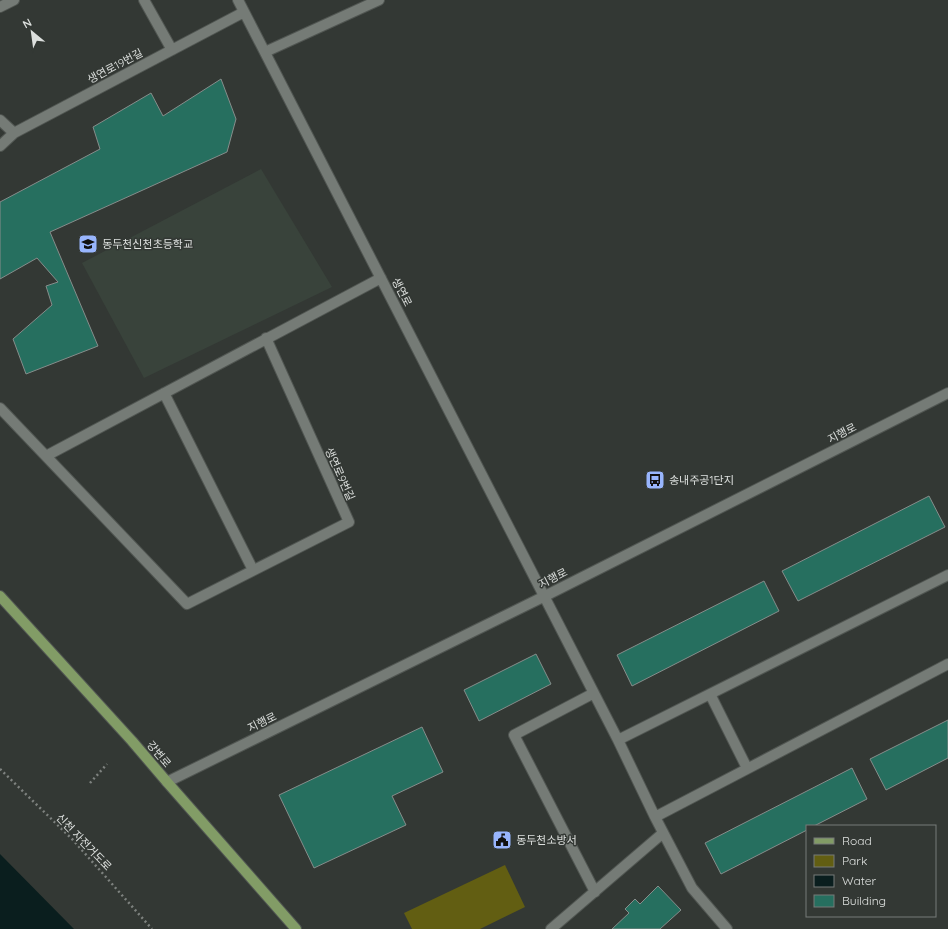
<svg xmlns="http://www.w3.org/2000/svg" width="948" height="929" font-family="Quicksand,'Noto Sans KR',sans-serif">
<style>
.built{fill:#39433b}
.green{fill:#625e12}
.water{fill:#0a1e1e}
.building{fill:#266f5f;stroke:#868d8b}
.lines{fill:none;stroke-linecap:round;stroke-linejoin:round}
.minor-casing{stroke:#515652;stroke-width:12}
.major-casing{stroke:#515652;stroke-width:12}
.path{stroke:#7e827f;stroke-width:2.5;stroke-dasharray:2 3;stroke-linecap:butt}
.minor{stroke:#757b76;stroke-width:10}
.major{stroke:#829c66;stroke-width:10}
.labels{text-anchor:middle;stroke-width:3;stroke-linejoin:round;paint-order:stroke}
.street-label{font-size:11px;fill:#dde0de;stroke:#333834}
.poi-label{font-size:11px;fill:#dde0de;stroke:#333834;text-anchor:start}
</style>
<rect width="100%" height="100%" fill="#333834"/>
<path class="built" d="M261,169L332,287L144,378L82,263Z"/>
<path class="green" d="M505,865L525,907L480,929H412L404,913Z"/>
<path class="water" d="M0,854L74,929H0Z"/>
<path class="building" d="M221,79L236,119L227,152L50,232L98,346L26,374L13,339L52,305L46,286L58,282L37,258L0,279V202L100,149L93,127L151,93L163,116Z
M929,496L945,527L798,601L782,571Z
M764,581L779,611L632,686L617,655Z
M536,654L551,684L479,721L464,690Z
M948,720V758L886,790L870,759Z
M422,727L443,772L392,796L406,825L314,868L279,795Z
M852,768L867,799L814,826H807V830L721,874L705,843Z
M658,886L681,910L660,929H612L629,913L625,909L635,899L640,904Z"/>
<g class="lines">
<g class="minor-casing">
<path id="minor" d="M144,0L172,50
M238,0L618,740L655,817L692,888L727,929
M0,7L14,0
M265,52L379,0
M0,120L14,133
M0,146L14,133L244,12
M164,393L253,570
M0,408L187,604L349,522L266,338
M46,456L381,278
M594,693L514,735L595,892
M710,694L747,768
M618,740L948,575
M167,782L545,596L948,393
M655,817L948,664
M551,929L663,833"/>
</g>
<g class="major-casing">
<path id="major" d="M0,596L132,741L167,782L296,929"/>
</g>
<path class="path" d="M0,769L73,840L152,929
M90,783L107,764"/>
<use href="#minor" class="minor"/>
<use href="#major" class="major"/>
</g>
<defs>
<g id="school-square" transform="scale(1)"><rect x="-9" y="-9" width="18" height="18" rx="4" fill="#98b5fd" stroke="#333834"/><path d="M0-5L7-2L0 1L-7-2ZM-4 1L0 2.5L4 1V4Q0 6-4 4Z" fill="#111"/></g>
<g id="bus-square" transform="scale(1)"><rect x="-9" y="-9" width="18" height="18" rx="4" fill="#98b5fd" stroke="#333834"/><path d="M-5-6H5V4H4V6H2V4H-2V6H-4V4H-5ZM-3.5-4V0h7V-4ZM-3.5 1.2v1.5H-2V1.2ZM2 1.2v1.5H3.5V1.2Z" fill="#111"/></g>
<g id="civic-square" transform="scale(1)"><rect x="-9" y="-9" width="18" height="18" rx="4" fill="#98b5fd" stroke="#333834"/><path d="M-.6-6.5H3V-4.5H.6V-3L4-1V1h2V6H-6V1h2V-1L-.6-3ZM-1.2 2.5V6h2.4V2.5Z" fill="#111"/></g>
</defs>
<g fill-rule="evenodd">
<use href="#school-square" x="88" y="244"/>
<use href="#bus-square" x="655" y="480"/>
<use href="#civic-square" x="502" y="840"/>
</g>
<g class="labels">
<g class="street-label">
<text transform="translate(115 66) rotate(-28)" y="4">생연로19번길</text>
<text transform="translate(402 292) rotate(63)" y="4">생연로</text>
<text transform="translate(842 433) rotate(-27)" y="4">지행로</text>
<text transform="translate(340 474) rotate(66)" y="4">생연로9번길</text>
<text transform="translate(553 578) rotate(-27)" y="4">지행로</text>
<text transform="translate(262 722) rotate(-26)" y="4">지행로</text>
<text transform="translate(159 754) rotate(50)" y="4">강변로</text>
<text transform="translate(84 842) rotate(46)" y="4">신천 자전거도로</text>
</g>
<g class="poi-label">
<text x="102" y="248">동두천신천초등학교</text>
<text x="669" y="484">송내주공1단지</text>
<text x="516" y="844">동두천소방서</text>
</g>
</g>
<rect x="806" y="825" width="130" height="92" fill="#333834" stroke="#777b78"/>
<rect x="814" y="838" width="20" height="6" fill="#829c66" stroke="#777b78"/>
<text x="842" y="845" font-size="12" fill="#dde0de">Road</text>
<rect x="814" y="855" width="20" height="12" fill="#625e12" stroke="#777b78"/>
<text x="842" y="865" font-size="12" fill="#dde0de">Park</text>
<rect x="814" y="875" width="20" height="12" fill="#0a1e1e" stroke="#777b78"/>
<text x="842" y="885" font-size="12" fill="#dde0de">Water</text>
<rect x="814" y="895" width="20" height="12" fill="#266f5f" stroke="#777b78"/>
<text x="842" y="905" font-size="12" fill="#dde0de">Building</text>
<g transform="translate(32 32) rotate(331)" stroke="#333834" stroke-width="3" paint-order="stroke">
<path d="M0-3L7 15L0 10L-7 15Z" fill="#dde0de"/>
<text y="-6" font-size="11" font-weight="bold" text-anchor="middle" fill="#dde0de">N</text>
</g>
</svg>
